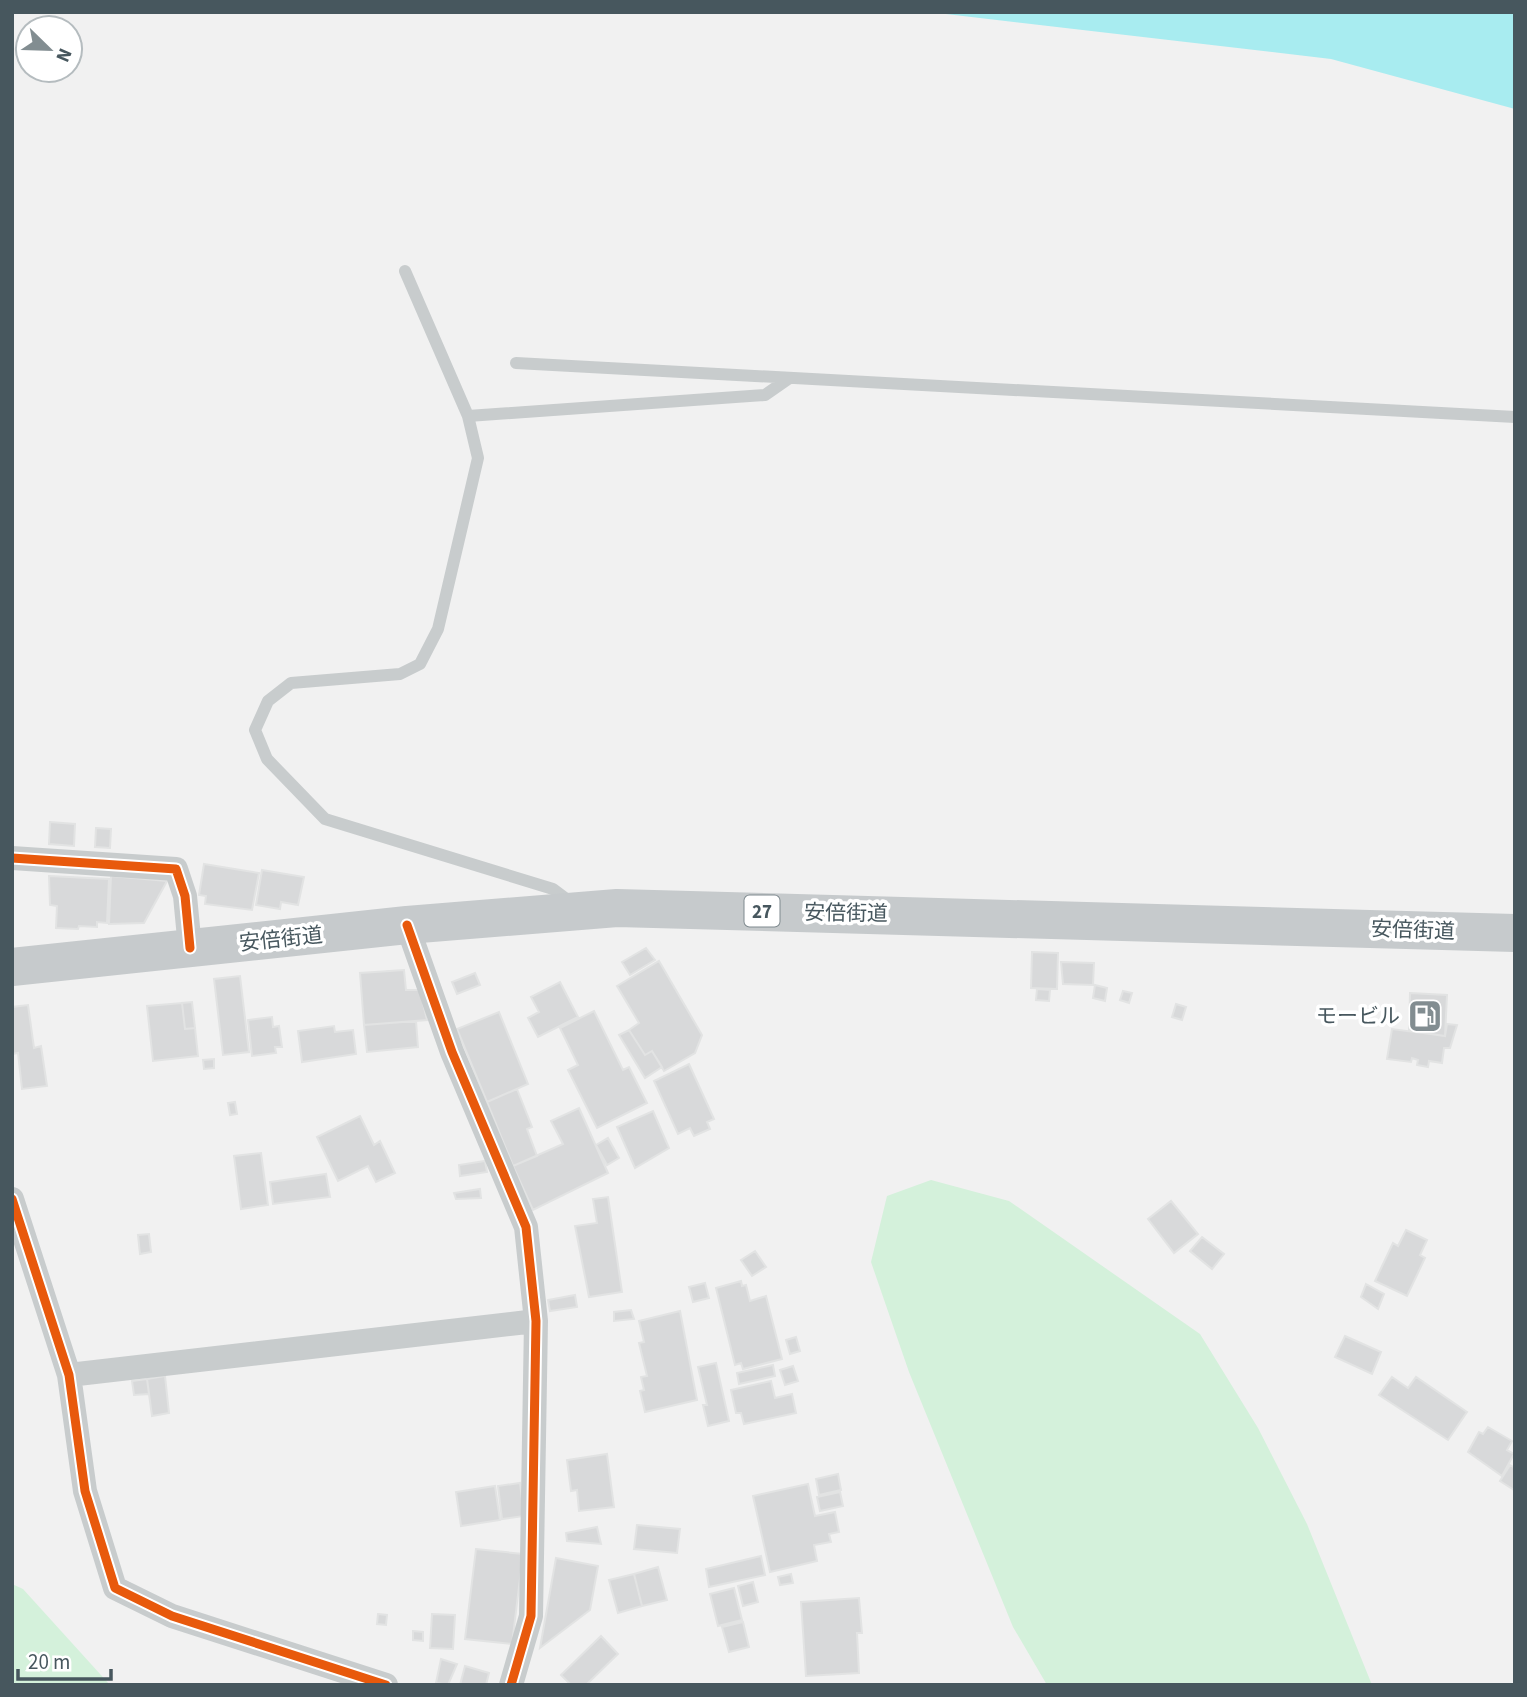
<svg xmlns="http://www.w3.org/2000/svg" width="1527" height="1697" font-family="'Source Sans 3','Noto Sans JP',sans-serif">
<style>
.green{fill:#d4f1db}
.water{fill:#a8ecf0}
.building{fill:#d8d9da;stroke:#e2e3e3;stroke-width:2}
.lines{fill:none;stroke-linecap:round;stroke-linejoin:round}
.lane{stroke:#c8cccd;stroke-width:12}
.street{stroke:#c8cccd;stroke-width:24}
.primary{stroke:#c6cacc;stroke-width:38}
.cycleway-casing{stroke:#fff;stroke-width:13}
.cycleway{stroke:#e8590c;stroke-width:9}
.labels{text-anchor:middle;stroke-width:7;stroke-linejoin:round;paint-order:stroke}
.shield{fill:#fff;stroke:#7e898e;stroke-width:2}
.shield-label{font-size:19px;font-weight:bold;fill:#47575e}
.street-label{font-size:21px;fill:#47575e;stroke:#fff}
.poi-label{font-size:21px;fill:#47575e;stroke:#fff;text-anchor:end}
</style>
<rect width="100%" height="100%" fill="#f1f1f1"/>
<path class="green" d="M931,1180L1009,1201L1200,1334L1258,1428L1307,1524L1372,1685H1047L1013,1627L909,1372L871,1262L887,1196Z
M12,1584L23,1589L110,1685H12Z"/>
<path class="water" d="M929,12H1515V109L1331,59Z"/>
<path class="building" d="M50,822L75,824L74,846L49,844Z
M96,828L111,829L110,848L95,847Z
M204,864L259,873L252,910L205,904L206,896L199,895Z
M262,870L304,877L298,905L281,902L280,909L256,905Z
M49,876L109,879L107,923L97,922V927L79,926L78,929L56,928L57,906L50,905Z
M111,876L167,881L144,923L109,924Z
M646,948L655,960L630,975L622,962Z
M1032,952L1058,953L1057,989L1031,988Z
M659,961L702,1035L695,1053L664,1071L652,1051L645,1055L629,1030L639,1023L617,986Z
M1061,962L1094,963L1093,985L1063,984Z
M404,970L406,990H420L427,1020L364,1025L360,973Z
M475,973L480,985L457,994L452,982Z
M240,976L249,1052L223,1055L214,979Z
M560,982L578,1017L538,1037L528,1018L539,1012L531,997Z
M1095,985L1107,988L1105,1001L1093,998Z
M1037,989L1050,990L1049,1001L1036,1000Z
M1123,991L1132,993L1129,1003L1120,1000Z
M1410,993L1447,995L1445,1036L1409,1031Z
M192,1002L195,1028L185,1029L182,1003Z
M182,1003L185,1029L195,1028L198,1056L153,1061L147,1006Z
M1176,1004L1186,1007L1182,1020L1172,1017Z
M28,1005L34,1048L41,1046L47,1086L22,1089L18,1053L12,1054V1007Z
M594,1011L623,1070L629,1067L647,1103L597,1128L568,1070L578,1065L560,1028Z
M499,1012L528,1084L487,1102L457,1029Z
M272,1017L273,1027L279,1026L282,1047H275L276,1053L252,1056L248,1020Z
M416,1021L418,1047L367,1052L364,1025Z
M1447,1024L1457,1025L1450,1048H1444L1442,1063L1429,1061L1428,1067L1417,1065L1418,1060L1412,1058L1411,1062L1387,1059L1392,1029L1445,1036Z
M334,1026L335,1032L353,1030L356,1054L302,1062L298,1031Z
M629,1030L645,1055L652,1051L662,1067L645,1078L619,1035Z
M214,1059V1068L204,1069L203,1060Z
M689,1064L714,1119L707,1122L710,1129L694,1136L690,1128L678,1134L654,1081Z
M517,1089L532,1127L527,1129L537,1156L513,1166L487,1102Z
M235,1102L237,1114L230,1115L228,1103Z
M579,1108L608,1173L533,1210L513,1166L563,1144L551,1121Z
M653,1111L669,1148L635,1168L617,1127Z
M360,1116L374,1145L380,1141L395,1173L376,1182L368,1166L338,1181L317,1137Z
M608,1138L619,1158L607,1165L596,1145Z
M261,1153L268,1205L241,1209L234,1156Z
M485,1161L487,1172L460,1176L459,1165Z
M326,1174L330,1197L273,1204L270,1182Z
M480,1189L481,1198L456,1199L454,1193Z
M608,1197L622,1292L589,1297L575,1226L597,1223L593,1199Z
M1171,1201L1198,1234L1174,1253L1148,1219Z
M1406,1230L1427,1240L1420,1255L1425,1258L1407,1296L1375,1281L1393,1243L1398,1246Z
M149,1234L151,1252L140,1254L138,1235Z
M1202,1237L1224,1254L1212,1269L1190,1251Z
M755,1251L766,1267L752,1276L741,1260Z
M741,1281L742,1286L746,1285L750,1301L766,1296L782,1359L743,1369L741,1363L735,1365L716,1288Z
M705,1283L709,1298L693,1302L689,1287Z
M1366,1284L1384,1294L1378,1309L1361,1297Z
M575,1295L577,1307L550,1311L548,1300Z
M631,1310L634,1319L614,1321V1312Z
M680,1311L697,1400L645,1412L640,1391L644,1390L641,1377L647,1376L639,1343L644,1342L639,1321Z
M1345,1336L1381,1352L1372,1374L1335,1357Z
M796,1337L800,1351L790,1354L786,1340Z
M716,1363L729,1421L708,1426L703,1405H707L698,1367Z
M773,1365L775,1376L739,1384L737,1373Z
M793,1366L798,1381L785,1385L780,1370Z
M165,1376L169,1413L152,1416L147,1379Z
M1392,1377L1408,1388L1416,1377L1467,1412L1448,1440L1379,1395Z
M147,1379L149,1394L134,1395L132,1381Z
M771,1381L775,1398L792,1394L796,1413L744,1424L741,1413H736L731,1390Z
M1488,1427L1512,1441L1507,1450L1514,1454L1502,1476L1468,1452L1479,1432L1483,1434Z
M607,1454L614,1507L579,1511L577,1490L571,1491L567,1460Z
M1510,1465L1515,1468L1514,1490L1500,1481Z
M838,1474L841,1490L819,1495L816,1479Z
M520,1483L524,1516L502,1519L498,1486Z
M808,1484L815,1516L835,1512L839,1532L829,1534L831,1542L814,1545L817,1561L770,1572L753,1496Z
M495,1486L500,1520L461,1526L456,1492Z
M840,1492L843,1506L820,1511L817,1497Z
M637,1525L680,1529L677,1553L634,1549Z
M597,1527L601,1544L567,1541L566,1533Z
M476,1549L523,1554L512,1644L465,1639Z
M761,1556L765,1575L709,1587L706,1569Z
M556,1558L598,1566L590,1610L540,1648Z
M658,1567L667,1600L642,1606L634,1574Z
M634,1574L642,1606L618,1613L609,1580Z
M791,1574L793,1583L780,1585L778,1577Z
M753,1582L758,1602L743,1606L738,1586Z
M734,1588L742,1620L718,1626L710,1594Z
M859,1598L862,1633H857L859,1673L806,1676L801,1602Z
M378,1614L387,1615L386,1625L377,1624Z
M432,1614L455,1615L453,1649L430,1648Z
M743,1622L749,1647L729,1652L722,1627Z
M413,1631L423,1632V1641L413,1640Z
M601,1636L618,1654L586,1685H571L561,1675Z
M441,1659L457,1664L448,1685L436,1683Z
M465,1666L489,1673L486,1685H460Z"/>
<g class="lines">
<path class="lane" d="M405,271L468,416L478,458L438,629L420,664L400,674L291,683L268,701L255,730L267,759L325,819L553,889L573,904
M516,363L1515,417
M468,416L765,395L788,379"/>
<path class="street" d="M12,858L176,869L185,896L190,948
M407,925L452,1052L526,1227L536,1321L531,1616L511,1685
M12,1199L69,1375L85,1491L115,1588L172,1616L386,1685
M69,1375L536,1321"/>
<path class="primary" d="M12,967L407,925L617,908L1515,933"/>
<g class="cycleway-casing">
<path id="cycleway" d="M12,858L176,869L185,896L190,948
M407,925L452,1052L526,1227L536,1321L531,1616L511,1685
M12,1199L69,1375L85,1491L115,1588L172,1616L386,1685"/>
</g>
<use href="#cycleway" class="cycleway"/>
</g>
<defs>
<g id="fuel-square" transform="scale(1.75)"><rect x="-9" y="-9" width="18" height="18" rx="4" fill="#828d91" stroke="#fff"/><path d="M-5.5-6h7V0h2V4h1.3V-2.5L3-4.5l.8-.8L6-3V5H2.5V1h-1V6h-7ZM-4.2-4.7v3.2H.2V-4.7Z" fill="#fff"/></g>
</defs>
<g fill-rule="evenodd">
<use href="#fuel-square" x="1425" y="1016"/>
</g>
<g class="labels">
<rect class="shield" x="744.5" y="895.5" width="35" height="31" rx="5"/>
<g class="shield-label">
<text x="762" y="918">27</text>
</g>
<g class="street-label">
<text transform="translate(846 913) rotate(1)" y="7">安倍街道</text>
<text transform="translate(1413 930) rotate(2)" y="7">安倍街道</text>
<text transform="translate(281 939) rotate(-6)" y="7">安倍街道</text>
</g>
<g class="poi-label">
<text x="1400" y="1023">モービル</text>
</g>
</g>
<rect width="1527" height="1697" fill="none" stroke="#47575e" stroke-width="28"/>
<g transform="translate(49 49) rotate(113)"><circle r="33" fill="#ffffff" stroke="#b5bcbf" stroke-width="2"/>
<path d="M0-5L12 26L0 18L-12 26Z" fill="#828d91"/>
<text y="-10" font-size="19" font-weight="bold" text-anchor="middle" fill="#47575e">N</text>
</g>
<path d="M18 1669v10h93v-10" fill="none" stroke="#47575e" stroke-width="3.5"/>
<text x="28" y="1669" font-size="21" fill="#47575e" stroke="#ffffff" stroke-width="5" paint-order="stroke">20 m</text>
</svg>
